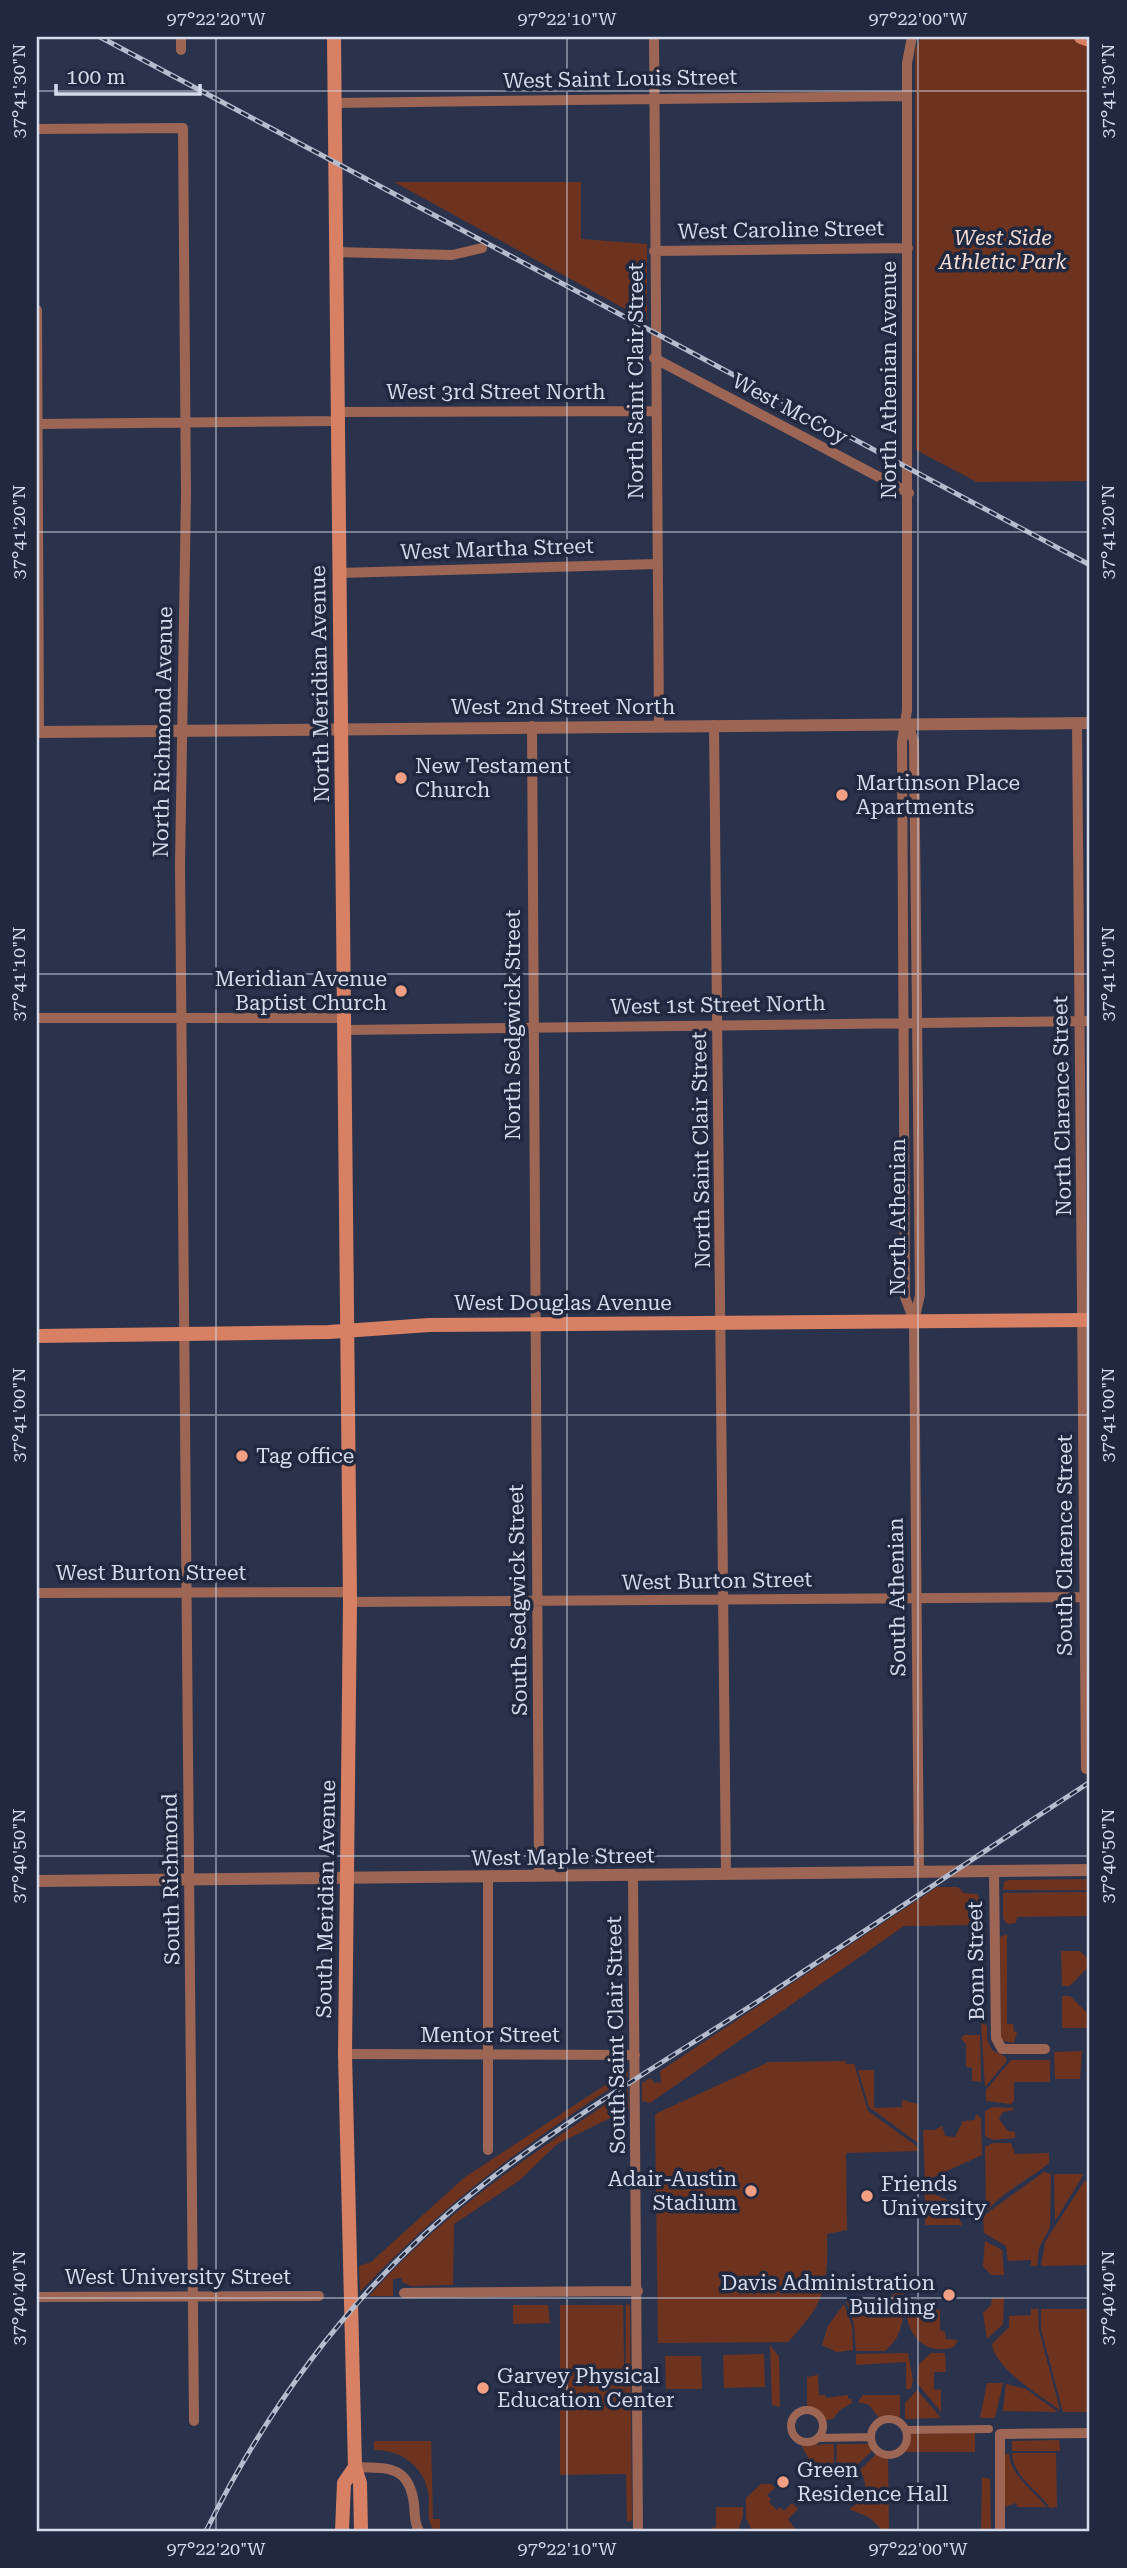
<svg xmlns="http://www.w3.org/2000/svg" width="1127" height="2568" font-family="'Roboto Serif',serif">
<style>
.green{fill:#6e331f}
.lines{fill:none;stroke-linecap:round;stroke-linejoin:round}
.pedestrian{stroke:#9d6654;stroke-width:8}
.minor{stroke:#9d6654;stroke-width:10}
.tertiary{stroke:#9d6654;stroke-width:12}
.secondary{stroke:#d78063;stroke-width:14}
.rail-casing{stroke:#b5bccd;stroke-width:5}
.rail{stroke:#212941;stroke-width:2.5;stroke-dasharray:8;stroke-linecap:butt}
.ticks{fill:none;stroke:#d5dbeb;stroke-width:2;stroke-opacity:0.45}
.poi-dot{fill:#f39f84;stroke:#212941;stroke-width:2.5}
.labels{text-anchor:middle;stroke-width:7;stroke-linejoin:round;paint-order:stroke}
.street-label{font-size:21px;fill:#d5dbeb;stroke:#212941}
.park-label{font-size:21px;font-style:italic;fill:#f3dcd4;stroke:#212941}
.poi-label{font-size:21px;fill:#d5dbeb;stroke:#212941;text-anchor:start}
.neatline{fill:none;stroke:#d5dbeb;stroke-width:2.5}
.ticks-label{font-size:18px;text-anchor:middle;fill:#d5dbeb}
</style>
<rect width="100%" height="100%" fill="#2b334c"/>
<path class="green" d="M921,37H1068L1090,45V481L977,482L916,450L915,50Z
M394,182H581V239L647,244V321Z
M1090,1879V1890H1003L1004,1882L1008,1880Z
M937,1887H958L964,1893L976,1894L979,1897V1925L904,1926L650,2103L642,2101V2083L651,2078L654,2083L661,2082L660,2071Z
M1090,1892V1916L1017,1917L1016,1923L1007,1924L1003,1918V1893Z
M1007,1934V2024H1013L1014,2032H1017L1014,2043L1001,2040L1000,1937Z
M1061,1951H1080L1090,1961V1965L1070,1986H1062Z
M1062,1996H1070L1090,2016V2028H1062Z
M981,2023L987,2025V2039L992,2050L1006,2057V2062L985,2087Z
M964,2035H980L981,2082L972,2081V2068L966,2067V2044L961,2039Z
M1082,2051L1080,2079H1055L1054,2052Z
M1011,2060H1050V2082H1014V2101L1011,2104L986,2101V2090Z
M845,2061L846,2064H854L868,2111L918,2147V2151L846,2153L847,2230L827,2234C828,2288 826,2301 788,2342L658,2343L655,2114L769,2062Z
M628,2070V2077C530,2140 439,2207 360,2292L359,2266L371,2262L465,2177Z
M858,2070H874V2108L902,2107V2100L918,2104V2143L869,2107Z
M628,2089L629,2109L557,2144L520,2180L454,2224L453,2285L411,2286L402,2282V2278L393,2279V2296H369C443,2212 536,2151 628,2089Z
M993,2107L1013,2108L1014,2110L1003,2112L999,2119L1008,2131L1015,2132V2138L993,2140L985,2136V2111Z
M976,2114L981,2118L982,2155L925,2181L923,2130H935L942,2126L945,2136L955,2137L963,2121L975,2120Z
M993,2143H1011L1015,2154L1049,2153V2163C1028,2180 1003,2191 986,2212L985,2147Z
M1044,2172L1051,2174L1050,2227L1039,2248L1037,2266H1031V2260L1008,2261L1006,2246L984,2233L983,2216Z
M1054,2174H1084L1055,2221Z
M1085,2180L1090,2186V2265L1041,2266L1045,2242Z
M925,2190L952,2202L962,2225H925Z
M985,2241L1002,2250L1004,2275H991L983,2266Z
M893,2293H903C904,2316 904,2335 885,2351H856L854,2325L846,2300L892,2301Z
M992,2298H1004L1003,2324L987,2339L983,2313L991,2305Z
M626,2304L630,2305L632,2520L627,2522L626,2474L560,2475V2305H623L625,2411Z
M844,2304L852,2327L853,2350L837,2352L822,2345L828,2326Z
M513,2305H548L550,2323L513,2324Z
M906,2308L940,2310V2330L945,2332L946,2339L958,2340L954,2347C925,2356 907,2336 906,2308Z
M1031,2309H1038L1039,2330L1060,2410C1040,2395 994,2368 992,2344L1009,2327V2316L1031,2315Z
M1041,2309H1090V2412H1063L1041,2329Z
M770,2345L779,2357L780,2407L772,2405Z
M908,2353L913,2380L911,2389H906V2362L856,2365V2354Z
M931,2353H945L946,2372H934V2389L941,2390V2412L917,2383L919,2364Z
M764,2354L765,2387L724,2388L723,2355Z
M665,2356H701L702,2389H666Z
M818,2375L819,2395H825L826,2398L848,2395V2399H851L852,2403L841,2409L833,2419L822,2421L807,2407V2377Z
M987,2383H1003L995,2418H980Z
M1006,2384L1026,2389L1058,2412L1003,2411Z
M917,2390L919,2392L941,2418L905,2419V2403Z
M863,2395H900V2419H880L869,2405L858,2402Z
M975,2433V2452H900L906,2446L907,2434Z
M1059,2440L1060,2451H1012V2441Z
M374,2441H431L433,2519H440V2531L434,2530C427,2521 429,2510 429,2499C427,2468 403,2450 374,2450Z
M834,2444V2462L818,2476L801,2445Z
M837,2444H872L874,2449L856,2466L836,2462Z
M879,2451L888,2456L889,2531H883L870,2518L849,2509C865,2500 870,2486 860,2470Z
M1012,2453H1056L1057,2507L1050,2508C1038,2490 1013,2477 1012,2453Z
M1005,2454H1009C1011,2477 1034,2490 1046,2507H1017L1016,2503L1005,2507Z
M982,2477L990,2479L991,2531H981Z
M761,2484H771L775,2488L767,2495L771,2499L769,2502L777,2510L780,2507L784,2511L792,2503L798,2509L788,2519L796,2531H752L746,2518V2498Z
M716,2507H743V2517L738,2530L712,2531V2528L716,2527Z"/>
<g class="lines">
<path class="pedestrian" d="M791 2426a16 16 0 1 1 32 0a16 16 0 1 1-32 0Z
M871 2437a18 18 0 1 1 36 0a18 18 0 1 1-36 0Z
M906,2430L989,2429
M818,2438L871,2437"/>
<path class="minor" d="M181,37V50
M654,37L659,725
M912,37L907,63V710L902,742L905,1297L914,1321
M334,103L906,96
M37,129L183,128L186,494L180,866L194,2421
M654,251L908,248
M335,252L452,255L482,248
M37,310L39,732
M654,358L909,493
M337,412L654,411
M37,424L337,421
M339,573L656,564
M1077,723L1086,1769
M714,725L726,1874
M908,725L914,741L920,1295L914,1321L919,1872
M532,726L539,1876
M37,1018H345
M345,1030L1090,1021
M37,1593L350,1592
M350,1602L1089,1597
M994,1871L996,2038L1002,2049H1045
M633,1875L638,2531
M488,1878V2150
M345,2054L635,2055
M404,2293L638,2291
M37,2297L319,2296
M355,2467C388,2468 409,2465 414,2504C415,2514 414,2523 419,2531
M1000,2531V2434L1090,2433"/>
<path class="tertiary" d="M37,732L1090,723
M37,1881L1090,1870"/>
<path class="secondary" d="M334,37L350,1602L345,2054L355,2467L360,2483L361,2531
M1081,37L1090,40
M37,1336L329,1332L429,1325L1090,1320
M342,2531L344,2483L355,2467"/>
<g class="rail-casing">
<path id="rail" d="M100,37L1090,565
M206,2531C273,2396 365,2276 484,2184C571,2116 667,2060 760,2000C870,1928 979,1854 1090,1782"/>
</g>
<use href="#rail" class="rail"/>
</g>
<path class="ticks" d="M216,37V2531M567,37V2531M918,37V2531M37,91H1090M37,532H1090M37,974H1090M37,1415H1090M37,1856H1090M37,2298H1090"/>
<g class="poi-dot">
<circle cx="401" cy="778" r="7"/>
<circle cx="842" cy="795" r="7"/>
<circle cx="401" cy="991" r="7"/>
<circle cx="242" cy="1456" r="7"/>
<circle cx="751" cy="2191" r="7"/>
<circle cx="867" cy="2196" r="7"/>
<circle cx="949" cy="2295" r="7"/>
<circle cx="483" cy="2388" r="7"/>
<circle cx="783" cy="2482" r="7"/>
</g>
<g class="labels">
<g class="street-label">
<text transform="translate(620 79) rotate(-1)" y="7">West Saint Louis Street</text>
<text transform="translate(781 230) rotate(-1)" y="7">West Caroline Street</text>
<text transform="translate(889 380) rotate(-90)" y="7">North Athenian Avenue</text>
<text transform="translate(636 381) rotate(-90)" y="7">North Saint Clair Street</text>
<text x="496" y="399">West 3rd Street North</text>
<text transform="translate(790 409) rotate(28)" y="7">West McCoy</text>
<text transform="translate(497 549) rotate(-2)" y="7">West Martha Street</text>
<text transform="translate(320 684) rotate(-91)" y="7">North Meridian Avenue</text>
<text x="563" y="714">West 2nd Street North</text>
<text transform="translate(163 732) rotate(-89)" y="7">North Richmond Avenue</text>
<text transform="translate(718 1005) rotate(-1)" y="7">West 1st Street North</text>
<text transform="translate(513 1025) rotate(-90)" y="7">North Sedgwick Street</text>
<text transform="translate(1062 1106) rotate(-91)" y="7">North Clarence Street</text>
<text transform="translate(701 1150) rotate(-91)" y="7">North Saint Clair Street</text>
<text transform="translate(898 1217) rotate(-90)" y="7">North Athenian</text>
<text x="563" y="1310">West Douglas Avenue</text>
<text transform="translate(1065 1545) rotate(-90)" y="7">South Clarence Street</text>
<text x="151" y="1580">West Burton Street</text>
<text transform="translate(717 1581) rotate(-1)" y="7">West Burton Street</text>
<text transform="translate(897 1597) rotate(-91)" y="7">South Athenian</text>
<text transform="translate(518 1600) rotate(-91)" y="7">South Sedgwick Street</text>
<text transform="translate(563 1857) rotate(-1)" y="7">West Maple Street</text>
<text transform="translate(171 1879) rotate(-91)" y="7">South Richmond</text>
<text transform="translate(326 1899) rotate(-89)" y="7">South Meridian Avenue</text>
<text transform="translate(976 1961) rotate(-91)" y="7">Bonn Street</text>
<text x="490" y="2042">Mentor Street</text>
<text transform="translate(616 2035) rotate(-91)" y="7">South Saint Clair Street</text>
<text x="178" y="2284">West University Street</text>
</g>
<g class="park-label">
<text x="1003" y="245">West Side<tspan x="1003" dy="24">Athletic Park</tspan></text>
</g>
<g class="poi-label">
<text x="415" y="773">New Testament<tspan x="415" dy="24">Church</tspan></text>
<text x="856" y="790">Martinson Place<tspan x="856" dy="24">Apartments</tspan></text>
<text x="387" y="986" text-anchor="end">Meridian Avenue<tspan x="387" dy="24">Baptist Church</tspan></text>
<text x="256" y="1463">Tag office</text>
<text x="737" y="2186" text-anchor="end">Adair-Austin<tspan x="737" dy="24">Stadium</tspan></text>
<text x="881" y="2191">Friends<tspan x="881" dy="24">University</tspan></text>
<text x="935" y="2290" text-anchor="end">Davis Administration<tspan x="935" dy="24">Building</tspan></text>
<text x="497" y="2383">Garvey Physical<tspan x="497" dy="24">Education Center</tspan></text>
<text x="797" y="2477">Green<tspan x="797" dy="24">Residence Hall</tspan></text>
</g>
</g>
<rect width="1127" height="2568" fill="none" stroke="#212941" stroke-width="77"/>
<path d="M56 84v10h144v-10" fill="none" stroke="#d5dbeb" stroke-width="3.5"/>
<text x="66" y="84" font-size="21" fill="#d5dbeb" stroke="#212941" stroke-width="5" paint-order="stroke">100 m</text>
<rect x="38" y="38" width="1050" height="2492" class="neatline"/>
<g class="ticks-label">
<text x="216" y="25">97°22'20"W</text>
<text x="567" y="25">97°22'10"W</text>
<text x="918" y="25">97°22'00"W</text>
<text transform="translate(19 91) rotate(-90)" y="6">37°41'30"N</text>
<text transform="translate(1108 91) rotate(-90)" y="6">37°41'30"N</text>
<text transform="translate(19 532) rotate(-90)" y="6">37°41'20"N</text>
<text transform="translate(1108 532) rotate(-90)" y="6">37°41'20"N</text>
<text transform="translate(19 974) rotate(-90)" y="6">37°41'10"N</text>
<text transform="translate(1108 974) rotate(-90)" y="6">37°41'10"N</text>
<text transform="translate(19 1415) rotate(-90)" y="6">37°41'00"N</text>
<text transform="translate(1108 1415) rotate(-90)" y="6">37°41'00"N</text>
<text transform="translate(19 1856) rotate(-90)" y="6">37°40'50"N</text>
<text transform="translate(1108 1856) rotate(-90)" y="6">37°40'50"N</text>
<text transform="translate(19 2298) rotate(-90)" y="6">37°40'40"N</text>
<text transform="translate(1108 2298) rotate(-90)" y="6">37°40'40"N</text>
<text x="216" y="2555">97°22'20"W</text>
<text x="567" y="2555">97°22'10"W</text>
<text x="918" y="2555">97°22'00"W</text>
</g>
</svg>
